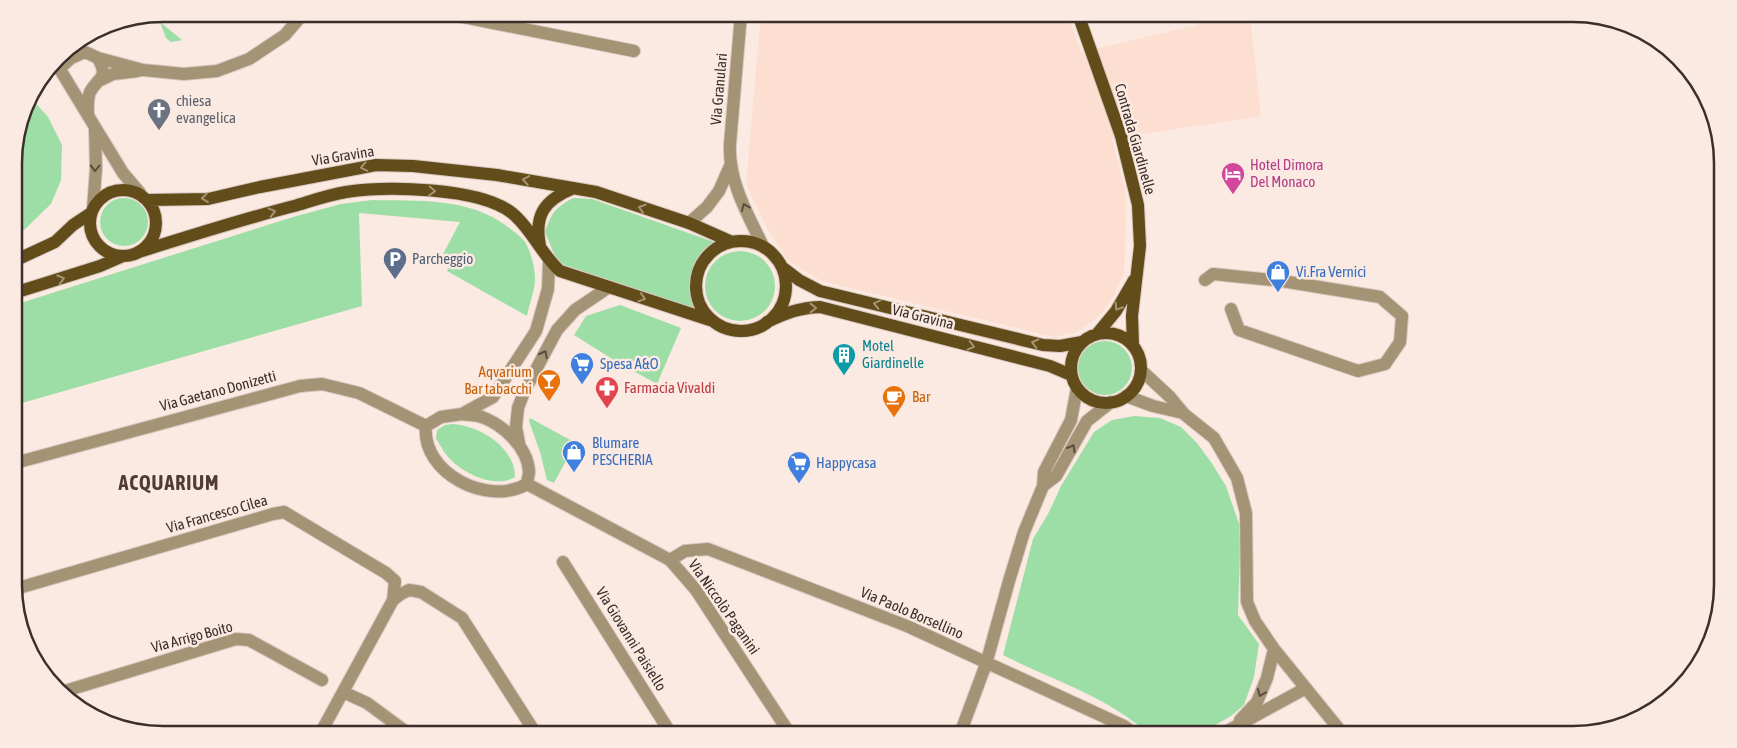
<svg xmlns="http://www.w3.org/2000/svg" width="1737" height="748" font-family="'Asap Condensed',sans-serif">
<style>
.built{fill:#fddfd2}
.green{fill:#9ddea6}
.lines{fill:none;stroke-linecap:round;stroke-linejoin:round}
.minor-casing{stroke:#d8c8c1;stroke-width:14}
.major-casing{stroke:#d8c8c1;stroke-width:14}
.minor{stroke:#a49475;stroke-width:12}
.major{stroke:#624c1a;stroke-width:12}
.oneway{stroke:#a79374}
.oneway2{stroke:#5a4d40}
.labels{text-anchor:middle;stroke-width:5;stroke-linejoin:round;paint-order:stroke}
.street-label{font-size:15px;fill:#3a2f2a;stroke:#fbeae2}
.worship-label{font-size:15px;fill:#5b616d;stroke:#fbeae2;text-anchor:start}
.hotel-label{font-size:15px;fill:#b23c85;stroke:#fbeae2;text-anchor:start}
.service-label{font-size:15px;fill:#4e5e75;stroke:#fbeae2;text-anchor:start}
.shop-label{font-size:15px;fill:#366cbe;stroke:#fbeae2;text-anchor:start}
.culture-label{font-size:15px;fill:#0d838f;stroke:#fbeae2;text-anchor:start}
.food-label{font-size:15px;fill:#c56008;stroke:#fbeae2;text-anchor:end}
.health-label{font-size:15px;fill:#be3a42;stroke:#fbeae2;text-anchor:start}
.district-label{font-size:20px;font-weight:bold;letter-spacing:1px;fill:#523c31;stroke:#fbeae2}
.rim{fill:none;stroke:#3a2f2a;stroke-width:2.5}
</style>
<rect width="100%" height="100%" fill="#fbeae2"/>
<path class="built" d="M761,14H1068L1081,52L1198,25L1197,14H1250L1261,116L1112,139L1125,189L1126,228L1124,273L1112,300L1100,315L1077,332L1054,337L821,281L788,261L767,228L746,184Z"/>
<path class="green" d="M160,22L182,40H183L171,42L166,38Z
M32,99L48,117L62,145L61,180L51,204L24,230L14,234V153L28,101Z
M573,198L592,199L714,242C690,264 685,276 694,309L562,264L554,254L545,232C552,212 555,208 573,198Z
M100 222a24 24 0 1 1 48 0a24 24 0 1 1-48 0Z
M372,200C419,201 469,197 508,227C513,231 521,236 525,242C531,252 535,267 535,279C535,291 529,304 527,316L447,271L453,259L443,254L460,222L359,213L362,306L15,405L14,305L293,217L341,204Z
M705 286a35 35 0 1 1 70 0a35 35 0 1 1-70 0Z
M620,305L681,328L657,384L617,362L574,335L586,316Z
M1078 368a27 27 0 1 1 54 0a27 27 0 1 1-54 0Z
M1134,416L1160,418L1181,427L1197,443L1211,462L1226,486L1239,524L1240,546L1238,615L1259,644L1254,677L1244,705L1231,716L1200,734H1149C1107,696 1052,680 1003,655L1033,539L1049,512L1061,486L1094,432L1112,420Z
M530,418L574,442L573,445L574,446L554,483L547,480L540,452L529,421Z
M453,424C480,426 515,447 515,477C496,489 464,474 450,459C444,453 441,446 436,439L437,430L445,425Z"/>
<g class="lines">
<g class="minor-casing">
<path id="minor" d="M448,14L634,51
M741,14L730,144C728,181 748,215 763,246
M56,63L123,173L140,193
M59,69L71,58L85,52L98,58L143,70L184,74L217,71L249,59L285,35L303,14
M101,80L113,74L138,71
M88,116C88,109 87,99 90,92C99,76 109,79 98,58
M93,208L96,169L95,129
M689,223L707,207L719,191L730,166
M1205,280L1213,274L1282,281L1380,297L1402,316L1400,342L1385,364L1358,371L1239,330L1231,309
M1141,370L1170,397L1184,414L1214,438L1237,478L1246,513L1247,602L1255,621L1274,649L1343,734
M1126,396L1153,406L1183,413
M462,414C468,415 476,415 482,417C503,425 528,447 529,472C529,476 527,480 527,484C488,507 421,473 426,426L441,417Z
M462,414L493,397L536,331L548,289L549,261
M519,443L516,427L518,408L524,392L557,330L575,310L609,287
M15,463L300,386L322,384L359,393L426,426
M527,484L670,560L696,590L790,734
M1043,486L1056,476L1087,421L1111,402
M670,560L685,551L708,549L907,626L1124,726L1135,734
M563,562L671,734
M15,589L273,514L284,512L386,573L395,581L393,600L320,734
M393,600L401,594L409,590L421,592L462,618L536,734
M65,691L236,639L249,640L322,680
M343,692L367,703L409,734
M1240,720L1257,702L1267,678L1274,649
M960,734L986,664L1009,581L1024,532L1043,486L1044,472L1071,420L1077,388
M1222,734L1306,688"/>
</g>
<g class="major-casing">
<path id="major" d="M1078,14L1121,136L1138,205L1140,246L1132,316L1133,345
M90 223a33 33 0 1 1 66 0a33 33 0 1 1-66 0Z
M148,200L208,199L260,187L376,165L413,166L497,175L596,192L689,223L732,242
M696 286a45 45 0 1 1 90 0a45 45 0 1 1-90 0Z
M540,246C534,215 544,200 574,188
M142,251C193,235 243,219 294,206C311,201 328,195 346,192C386,186 479,187 512,213C531,228 541,254 560,271L713,321
M14,261L55,242L73,225L91,213
M782,267L799,280L820,291L1043,345L1060,346L1082,342
M14,293L100,266L123,256
M767,322C786,313 798,308 820,307L1050,366L1071,375
M1071 368a35 35 0 1 1 70 0a35 35 0 1 1-70 0Z
M1097,334L1116,311L1134,280"/>
</g>
<use href="#minor" class="minor"/>
<use href="#major" class="major"/>
</g>
<defs><path id="oneway-chevron" d="M-2-3.5L2.5 0L-2 3.5" fill="none" stroke-width="1.6" stroke-linecap="round" stroke-linejoin="round" transform="scale(1.25)"/></defs>
<g class="oneway">
<use href="#oneway-chevron" transform="translate(364 167) rotate(169)"/>
<use href="#oneway-chevron" transform="translate(526 180) rotate(-170)"/>
<use href="#oneway-chevron" transform="translate(432 191) rotate(3)"/>
<use href="#oneway-chevron" transform="translate(205 198) rotate(174)"/>
<use href="#oneway-chevron" transform="translate(642 208) rotate(-162)"/>
<use href="#oneway-chevron" transform="translate(272 212) rotate(-15)"/>
<use href="#oneway-chevron" transform="translate(61 279) rotate(-17)"/>
<use href="#oneway-chevron" transform="translate(642 298) rotate(18)"/>
<use href="#oneway-chevron" transform="translate(877 304) rotate(-167)"/>
<use href="#oneway-chevron" transform="translate(1118 307) rotate(123)"/>
<use href="#oneway-chevron" transform="translate(813 308)"/>
<use href="#oneway-chevron" transform="translate(1035 343) rotate(-166)"/>
<use href="#oneway-chevron" transform="translate(971 346) rotate(14)"/>
</g>
<g class="oneway2">
<use href="#oneway-chevron" transform="translate(95 168) rotate(91)"/>
<use href="#oneway-chevron" transform="translate(745 207) rotate(-113)"/>
<use href="#oneway-chevron" transform="translate(544 354) rotate(-63)"/>
<use href="#oneway-chevron" transform="translate(1072 448) rotate(-61)"/>
<use href="#oneway-chevron" transform="translate(1261 693) rotate(113)"/>
</g>
<defs>
<g id="church-pin" transform="scale(1.25)"><path d="M0 17L-7.5 6A9.5 9.5 0 1 1 7.5 6Z" fill="#6b7280" stroke="#fbeae2"/><path d="M-1.2-6h2.4v3.5h3.3v2.4h-3.3V6h-2.4V-.1h-3.3v-2.4h3.3Z" fill="#fff"/></g>
<g id="hotel-pin" transform="scale(1.25)"><path d="M0 17L-7.5 6A9.5 9.5 0 1 1 7.5 6Z" fill="#d1479c" stroke="#fbeae2"/><path d="M-6-4.5h1.5V1H6V5H4.5V3h-9V5H-6ZM-4 0a1.8 1.8 0 1 1 3.6 0ZM.5 0V-2.5h3Q6-2.5 6 0Z" fill="#fff"/></g>
<g id="parking-pin" transform="scale(1.25)"><path d="M0 17L-7.5 6A9.5 9.5 0 1 1 7.5 6Z" fill="#5c6f8a" stroke="#fbeae2"/><path d="M-3.5-5.5H1a3.5 3.5 0 0 1 0 7H-1V5.5H-3.5ZM-1-3.4V-.6H.8a1.4 1.4 0 0 0 0-2.8Z" fill="#fff"/></g>
<g id="shop-pin" transform="scale(1.25)"><path d="M0 17L-7.5 6A9.5 9.5 0 1 1 7.5 6Z" fill="#3f7fe0" stroke="#fbeae2"/><path d="M-5-2.5h2.3a2.7 3.5 0 0 1 5.4 0H5L5.5 6h-11ZM-1.5-2.5h3a1.5 2.3 0 0 0-3 0Z" fill="#fff"/></g>
<g id="building-pin" transform="scale(1.25)"><path d="M0 17L-7.5 6A9.5 9.5 0 1 1 7.5 6Z" fill="#0f9aa8" stroke="#fbeae2"/><path d="M-4-6H4V6H1V3H-1V6H-4ZM-2.5-4.3h1.7v1.8h-1.7ZM.8-4.3h1.7v1.8H.8ZM-2.5-1h1.7V.8h-1.7ZM.8-1h1.7V.8H.8Z" fill="#fff"/></g>
<g id="supermarket-pin" transform="scale(1.25)"><path d="M0 17L-7.5 6A9.5 9.5 0 1 1 7.5 6Z" fill="#3f7fe0" stroke="#fbeae2"/><path d="M-6-5.5h2.5l.6 2H6L4.5 2H-2.5L-4.4-4H-6ZM-1.5 3.2a1.3 1.3 0 1 0 .1 0ZM3 3.2a1.3 1.3 0 1 0 .1 0Z" fill="#fff"/></g>
<g id="bar-pin" transform="scale(1.25)"><path d="M0 17L-7.5 6A9.5 9.5 0 1 1 7.5 6Z" fill="#e8710a" stroke="#fbeae2"/><path d="M-6-5H6L.8 .8V4.5H3.5V6h-7V4.5H-.8V.8Z" fill="#fff"/></g>
<g id="pharmacy-pin" transform="scale(1.25)"><path d="M0 17L-7.5 6A9.5 9.5 0 1 1 7.5 6Z" fill="#e0444e" stroke="#fbeae2"/><path d="M-2-6h4v4h4v4h-4v4h-4v-4h-4v-4h4Z" fill="#fff"/></g>
<g id="cafe-pin" transform="scale(1.25)"><path d="M0 17L-7.5 6A9.5 9.5 0 1 1 7.5 6Z" fill="#e8710a" stroke="#fbeae2"/><path d="M-5.5-4.5H6V0H3Q3 3.5 0 3.5H-2.5Q-5.5 3.5-5.5 0ZM3-3.2v2h1.7v-2ZM-6 4.5H4V6H-6Z" fill="#fff"/></g>
</defs>
<g fill-rule="evenodd">
<use href="#church-pin" x="159" y="110"/>
<use href="#hotel-pin" x="1233" y="174"/>
<use href="#parking-pin" x="395" y="259"/>
<use href="#shop-pin" x="1278" y="272"/>
<use href="#building-pin" x="844" y="355"/>
<use href="#supermarket-pin" x="582" y="364"/>
<use href="#bar-pin" x="549" y="381"/>
<use href="#pharmacy-pin" x="607" y="388"/>
<use href="#cafe-pin" x="894" y="397"/>
<use href="#shop-pin" x="574" y="452"/>
<use href="#supermarket-pin" x="799" y="463"/>
</g>
<g class="labels">
<g class="street-label">
<text transform="translate(719 89) rotate(-85)" y="5">Via Granulari</text>
<text transform="translate(1135 139) rotate(74)" y="5">Contrada Giardinelle</text>
<text transform="translate(343 156) rotate(-9)" y="5">Via Gravina</text>
<text transform="translate(923 317) rotate(14)" y="5">Via Gravina</text>
<text transform="translate(218 391) rotate(-15)" y="5">Via Gaetano Donizetti</text>
<text transform="translate(217 514) rotate(-16)" y="5">Via Francesco Cilea</text>
<text transform="translate(724 607) rotate(55)" y="5">Via Niccolò Paganini</text>
<text transform="translate(912 613) rotate(23)" y="5">Via Paolo Borsellino</text>
<text transform="translate(192 637) rotate(-15)" y="5">Via Arrigo Boito</text>
<text transform="translate(631 639) rotate(58)" y="5">Via Giovanni Paisiello</text>
</g>
<g class="worship-label">
<text x="176" y="106">chiesa<tspan x="176" dy="17">evangelica</tspan></text>
</g>
<g class="hotel-label">
<text x="1250" y="170">Hotel Dimora<tspan x="1250" dy="17">Del Monaco</tspan></text>
</g>
<g class="service-label">
<text x="412" y="264">Parcheggio</text>
</g>
<g class="shop-label">
<text x="1296" y="277">Vi.Fra Vernici</text>
<text x="600" y="369">Spesa A&amp;O</text>
<text x="592" y="448">Blumare<tspan x="592" dy="17">PESCHERIA</tspan></text>
<text x="816" y="468">Happycasa</text>
</g>
<g class="culture-label">
<text x="862" y="351">Motel<tspan x="862" dy="17">Giardinelle</tspan></text>
</g>
<g class="food-label">
<text x="532" y="377">Aqvarium<tspan x="532" dy="17">Bar tabacchi</tspan></text>
<text x="912" y="402" text-anchor="start">Bar</text>
</g>
<g class="health-label">
<text x="624" y="393">Farmacia Vivaldi</text>
</g>
<g class="district-label">
<text x="169" y="490">ACQUARIUM</text>
</g>
</g>
<path d="M0 0H1737V748H0ZM163 22H1573A141 141 0 0 1 1714 163V585A141 141 0 0 1 1573 726H163A141 141 0 0 1 22 585V163A141 141 0 0 1 163 22Z" fill="#fbeae2" fill-rule="evenodd"/>
<path class="rim" d="M163 22H1573A141 141 0 0 1 1714 163V585A141 141 0 0 1 1573 726H163A141 141 0 0 1 22 585V163A141 141 0 0 1 163 22Z"/>
</svg>
